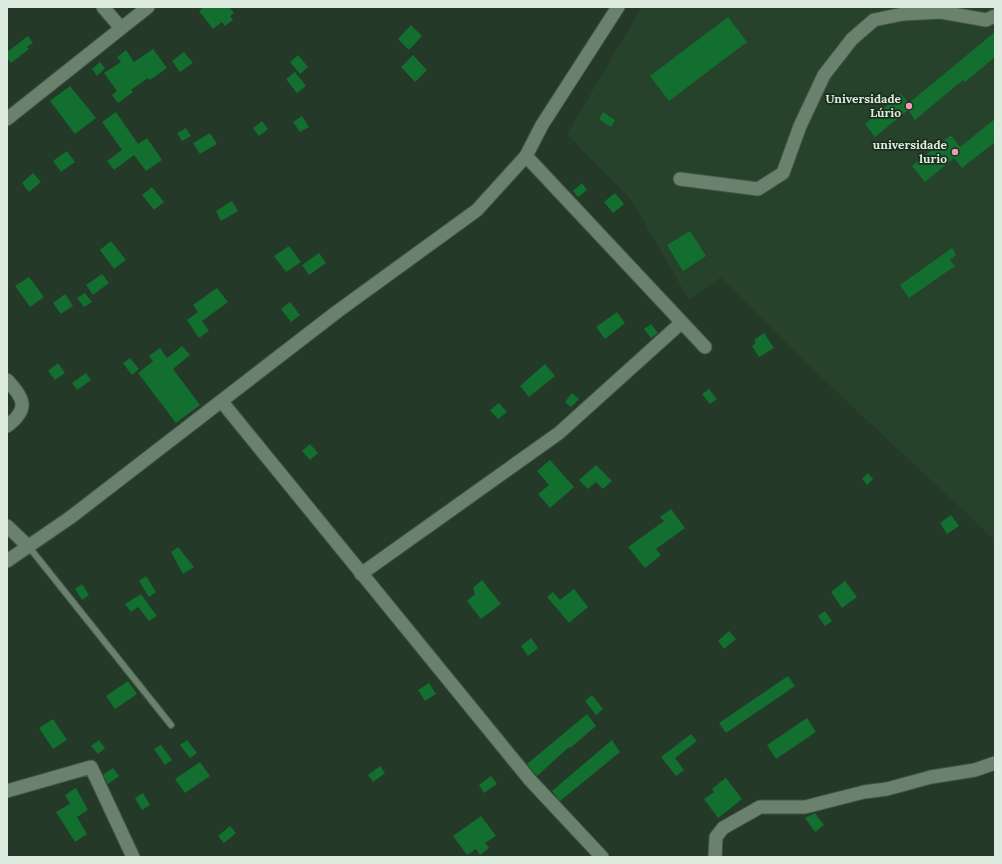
<svg xmlns="http://www.w3.org/2000/svg" width="1002" height="864" font-family="Lora,serif">
<style>
.built{fill:#27422b}
.building{fill:#126f2f}
.lines{fill:none;stroke-linecap:round;stroke-linejoin:round}
.service-casing{stroke:#425546;stroke-width:8}
.minor-casing{stroke:#425546;stroke-width:15}
.service{stroke:#6a826d;stroke-width:6}
.minor{stroke:#6a826d;stroke-width:13}
.poi-dot{fill:#f09ab5;stroke:#1a2f1e;stroke-width:1.5}
.labels{text-anchor:middle;stroke-width:3.5;stroke-linejoin:round;paint-order:stroke}
.poi-label{font-size:12px;font-weight:bold;fill:#ddeade;stroke:#1a2f1e;text-anchor:end}
</style>
<rect width="100%" height="100%" fill="#243927"/>
<path class="built" d="M642,7H995V540L823,379L721,277L689,300L632,201L567,134Z"/>
<path class="building" d="M204,7H229L234,13L230,16L233,20L225,26L222,22L213,29L199,11Z
M728,17L747,42L669,101L650,76Z
M411,25L422,36L409,50L398,39Z
M995,32V57L965,82L963,80L915,120L908,110L875,137L865,124L901,94L909,103Z
M28,36L33,43L27,47L29,49L11,63L7,58V52Z
M153,49L167,68L150,80L148,78L131,90L133,92L118,103L112,95L117,91L104,73L121,62L117,57L126,50L134,62Z
M184,52L193,63L180,72L172,61Z
M298,55L308,67L300,74L290,62Z
M413,55L427,70L415,82L401,67Z
M100,62L105,68L97,76L92,69Z
M295,72L306,86L297,93L286,79Z
M70,86L96,118L75,134L50,101Z
M116,112L138,144L147,138L162,160L146,171L134,155L114,170L107,161L122,150L102,122Z
M603,112L615,120L611,127L599,119Z
M302,116L309,127L300,132L293,122Z
M995,119V142L962,168L954,158L925,182L912,166L951,135L960,147Z
M262,121L268,129L259,136L253,128Z
M186,128L191,136L182,141L177,133Z
M210,133L217,144L200,154L193,143Z
M67,151L75,162L61,172L53,161Z
M33,173L41,182L29,192L22,183Z
M582,183L587,190L578,197L573,191Z
M152,187L164,202L154,210L142,195Z
M615,193L624,204L613,213L604,202Z
M232,201L238,211L221,221L216,211Z
M690,231L706,256L683,271L667,245Z
M111,241L126,260L114,269L100,250Z
M289,246L301,262L286,272L274,256Z
M952,248L956,255L950,260L955,266L909,298L900,285Z
M319,253L326,263L309,275L302,265Z
M102,274L109,283L93,295L86,285Z
M29,277L44,297L30,307L15,286Z
M217,288L228,302L202,321L209,331L199,338L187,320L198,312L193,305Z
M85,293L92,302L84,307L77,298Z
M65,294L73,306L61,314L53,303Z
M290,302L300,315L291,322L281,309Z
M617,312L625,323L605,339L596,327Z
M651,324L658,333L651,338L644,329Z
M764,333L774,348L759,357L752,346L756,343L754,340Z
M182,346L190,355L173,369L200,405L176,423L138,373L153,361L149,356L160,348L167,358Z
M130,358L139,369L132,375L123,363Z
M58,363L65,373L55,380L48,371Z
M545,364L555,376L529,397L520,386Z
M86,373L91,380L77,390L72,383Z
M709,389L717,399L710,404L702,394Z
M572,393L579,399L571,407L565,402Z
M499,403L507,412L498,419L490,410Z
M310,444L318,453L310,460L302,451Z
M550,460L574,487L550,508L538,494L549,485L537,471Z
M596,465L612,481L603,489L596,482L588,489L579,480Z
M868,473L873,479L867,485L862,479Z
M671,509L685,528L656,549L661,555L645,568L628,547L664,521L660,517Z
M951,515L959,526L947,534L940,523Z
M178,547L194,567L183,574L171,552Z
M146,576L156,592L149,597L139,581Z
M482,580L501,604L481,619L467,601L475,594L473,588Z
M845,581L857,597L842,608L831,592Z
M82,584L89,595L82,600L75,589Z
M574,589L588,607L569,623L547,597L553,592L560,600Z
M141,594L157,616L149,621L138,607L131,612L125,604Z
M825,611L832,621L825,626L818,616Z
M729,631L736,639L724,649L718,641Z
M531,638L538,648L528,656L521,646Z
M788,676L795,686L726,733L719,723Z
M128,681L137,694L115,709L106,696Z
M429,683L436,694L425,701L418,690Z
M592,695L603,709L596,715L585,701Z
M587,714L596,726L570,748L569,747L537,776L527,764Z
M807,718L816,732L776,759L767,745Z
M53,719L67,740L53,749L39,728Z
M691,734L697,741L675,758L684,770L676,776L661,757Z
M99,740L105,748L98,754L91,746Z
M187,740L197,753L190,758L180,745Z
M612,740L620,752L560,801L552,791Z
M161,745L172,760L165,765L154,749Z
M200,762L210,776L185,793L175,779Z
M380,766L385,773L373,782L368,775Z
M113,768L119,776L108,784L103,775Z
M491,776L497,784L484,793L479,785Z
M726,778L742,799L718,818L704,799L714,792L712,789L714,787Z
M76,788L88,810L77,817L87,834L75,842L56,812L70,804L65,795Z
M143,793L150,805L142,810L135,798Z
M815,813L824,825L815,832L805,818Z
M481,816L496,836L485,843L489,848L480,855L476,849L467,855L453,836Z
M230,826L236,833L224,843L218,836Z"/>
<g class="lines">
<g class="service-casing">
<path id="service" d="M29,547L171,725"/>
</g>
<g class="minor-casing">
<path id="minor" d="M103,7L121,28
M7,119L148,7
M526,156L705,347
M680,179L758,189L783,173L800,126L824,75L852,39L874,20L903,14L941,12L986,20L995,16
M7,380C24,398 30,409 7,426
M222,402L530,780L602,857
M7,526L29,547
M7,561L71,517L338,311L477,210L526,156L542,125L618,7
M361,574L559,433L681,323
M7,791L91,767L133,857
M715,857L716,837L723,828L760,807H805L864,792L887,789L931,777L975,770L995,763"/>
</g>
<use href="#service" class="service"/>
<use href="#minor" class="minor"/>
</g>
<g class="poi-dot">
<circle cx="909" cy="106" r="4"/>
<circle cx="955" cy="152" r="4"/>
</g>
<g class="labels">
<g class="poi-label">
<text x="901" y="103">Universidade<tspan x="901" dy="14">Lúrio</tspan></text>
<text x="947" y="149">universidade<tspan x="947" dy="14">lurio</tspan></text>
</g>
</g>
<rect width="1002" height="864" fill="none" stroke="#ddeade" stroke-width="16"/>
</svg>
